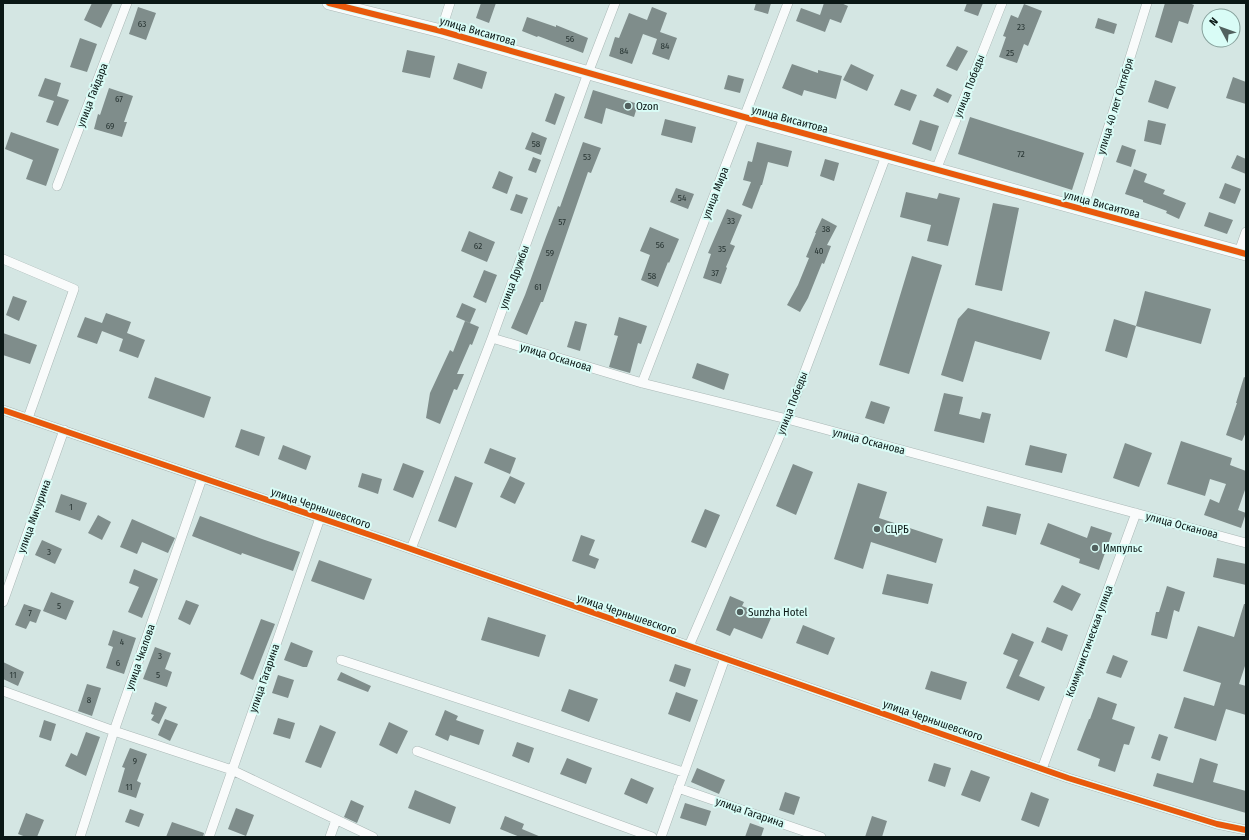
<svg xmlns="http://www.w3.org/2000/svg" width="1249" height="840" font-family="'Fira Sans Condensed',sans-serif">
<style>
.building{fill:#7f8d8b}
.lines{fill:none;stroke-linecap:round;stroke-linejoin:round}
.street-casing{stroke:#aab8b6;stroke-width:10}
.secondary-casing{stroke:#aab8b6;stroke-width:14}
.street{stroke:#f9fbfb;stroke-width:9}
.secondary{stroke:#f9fbfb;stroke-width:13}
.cycleway-casing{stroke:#d9fcf6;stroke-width:8}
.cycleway{stroke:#e8590c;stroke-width:6}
.poi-dot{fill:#51605e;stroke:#d9fcf6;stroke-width:1.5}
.labels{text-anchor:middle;stroke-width:4;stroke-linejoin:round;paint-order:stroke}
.number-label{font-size:9px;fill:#283533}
.street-label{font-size:11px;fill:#0b1816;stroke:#d9fcf6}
.poi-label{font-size:11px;fill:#0b1816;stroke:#d9fcf6;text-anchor:start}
</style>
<rect width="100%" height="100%" fill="#d4e6e3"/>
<path class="building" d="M92,3H113L101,28L84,20Z
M481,3H496L489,23L476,18Z
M756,3H771L768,14L754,10Z
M824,3H841L848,6L841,23L830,19L825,32L796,21L801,8L820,15Z
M967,3H983L978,16L964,11Z
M1165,3H1189L1194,5L1188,24L1179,21L1172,43L1155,37Z
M1024,4L1042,11L1028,46L1024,44L1017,63L999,57L1006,37L1003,36L1011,15L1018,18Z
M138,7L156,13L146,40L129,34Z
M652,7L667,13L660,32L677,38L669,60L652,54L657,39L643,34L632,64L609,56L615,37L619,38L629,13L647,20Z
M527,17L556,27V25L588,38L583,53L538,36L537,37L522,31Z
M1098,18L1117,24L1114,34L1095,28Z
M80,38L97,44L87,72L70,67Z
M957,46L968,51L957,71L946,66Z
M407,50L435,56L430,78L402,72Z
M458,63L487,72L482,89L453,79Z
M792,64L818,73V70L842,76L836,99L804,90L802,96L782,88Z
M851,64L874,75L867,91L843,80Z
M728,75L744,79L740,93L724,89Z
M1233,77L1246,82V104L1226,98Z
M45,78L61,83L57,96L69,100L58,126L46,122L54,101L38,96Z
M1155,80L1176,87L1168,109L1148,102Z
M109,88L133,96L124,122H127L122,137L94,129L98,114L100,115Z
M937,88L952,95L948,103L933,96Z
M901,89L917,95L910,111L894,105Z
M593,90L638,104L634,117L606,108L602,124L584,118Z
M555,93L565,97L555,125L545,121Z
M970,117L1084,153L1072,190L958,154Z
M665,119L696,127L692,143L661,135Z
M920,120L939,126L931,151L912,144Z
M1148,120L1166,124L1161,145L1144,141Z
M11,132L59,149L46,186L26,179L33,160L5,149Z
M532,132L547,138L541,155L525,149Z
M583,142L601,148L591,173L588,172L543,302H541L527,335L511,328L525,295L546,237L558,206L560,207Z
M757,142L792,151L788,167L768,162L762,185H761L752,209L742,205L751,182L743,180L748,161L752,162Z
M1122,145L1136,150L1131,167L1116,162Z
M1237,155L1246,159V174L1231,168Z
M533,157L541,160L536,173L528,170Z
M825,159L839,163L834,181L820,176Z
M1134,169L1147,174L1144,182L1165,190L1163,194L1186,203L1179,219L1166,213L1167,211L1143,202V200L1125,194Z
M499,171L513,177L507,194L492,188Z
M1225,183L1241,189L1235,204L1219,198Z
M676,188L694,194L688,209L670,202Z
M906,192L937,199L939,193L960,198L948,246L927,241L931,225L900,217Z
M516,194L528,198L522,214L510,210Z
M993,203L1019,208L1002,291L975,285Z
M727,209L742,215L730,244L735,246L726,267L727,268L721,284L703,278L711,254L708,253Z
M1209,212L1233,220L1227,234L1204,226Z
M822,218L837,226L827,245L831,246L824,264L822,263L808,298L800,312L787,305L798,285L809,258L806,257L816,233H815Z
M650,227L679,239L669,263L668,262L658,287L641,280L650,255L640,251Z
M469,231L495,242L487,262L461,251Z
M912,256L942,265L909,374L879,365Z
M484,270L497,275L486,303L473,297Z
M1145,291L1211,309L1201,344L1136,326Z
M13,296L27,301L19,321L6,315Z
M462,303L476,309L470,323L456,317Z
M968,308L1050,332L1041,360L975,341L963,382L941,375L958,319Z
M106,313L131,322L127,333L145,340L138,358L119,351L123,339L102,331L97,344L77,337L85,317L102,323Z
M619,317L647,326L641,344L638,343L630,373L609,367L618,336L614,335Z
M1114,319L1136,326L1127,358L1105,351Z
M465,321L479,327L472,345L470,344L457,374H464L457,390L454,389L440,424L426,418L430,393L450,350L453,352Z
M575,321L587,324L580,351L567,347Z
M3,333L37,345L30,364L3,355Z
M697,363L729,374L724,390L692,378Z
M155,377L211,397L204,418L148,398Z
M1244,377L1246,378V432L1242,441L1226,435L1237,403H1236Z
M944,393L963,397L959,414L980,419L982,412L991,414L984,443L934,431Z
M871,401L890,407L884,424L865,418Z
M241,429L265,437L259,456L235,447Z
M1181,441L1232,458L1230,465L1246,471V487L1238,510L1246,513L1241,528L1204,515L1210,499L1219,503L1226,484L1210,479L1205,496L1167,484Z
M1125,443L1152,453L1139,487L1113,478Z
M283,445L311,456L306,470L278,459Z
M1030,445L1067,454L1062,473L1025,465Z
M490,448L516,458L510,474L484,463Z
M403,463L424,471L413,498L393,490Z
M793,464L813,472L796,515L776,506Z
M362,473L382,479L378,494L358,487Z
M455,476L473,483L456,528L438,521Z
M510,476L525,483L515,504L500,497Z
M858,483L887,492L879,518L943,539L936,563L871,542L863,569L834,559Z
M61,494L87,503L80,521L55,512Z
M987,506L1021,514L1016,535L982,526Z
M705,509L720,515L706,548L691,542Z
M98,515L111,522L102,540L88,533Z
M200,516L262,539L300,552L293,571L242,553L241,555L192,536Z
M132,519L175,538L168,553L142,542L137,554L120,547Z
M1048,523L1087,538L1091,526L1112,533L1099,570L1079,563L1080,559L1040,544Z
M581,535L595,540L589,555L599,559L595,569L572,561Z
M42,540L62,549L55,564L35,555Z
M1217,558L1246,564V585L1213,577Z
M319,560L372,579L364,600L311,581Z
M134,569L158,579L142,618L128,612L139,587L129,583Z
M887,574L933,584L928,604L882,594Z
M1062,585L1081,594L1072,611L1053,602Z
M1167,586L1185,592L1179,612L1174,610L1167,639L1151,635L1156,612H1159Z
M51,592L74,601L66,620L43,611Z
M730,596L744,602L742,606L771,618L762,639L734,628L730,636L716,630Z
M186,600L199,605L190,625L178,619Z
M24,604L41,610L36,623L30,621L26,629L15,625Z
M1244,604H1246V663L1239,684L1246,686V715L1226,709L1216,741L1174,728L1184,697L1214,706L1221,683L1183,671L1198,626L1234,637Z
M488,617L546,635L539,657L481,640Z
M261,619L275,624L253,680L240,674Z
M803,625L835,638L828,655L796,643Z
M1047,627L1068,635L1062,651L1041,642Z
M113,630L136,638L124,674L106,668L113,647L108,645Z
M1012,633L1034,642L1019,676L1045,687L1039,701L1006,688L1018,660L1003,654Z
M291,642L313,651L307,667H303L284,660Z
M155,647L171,653L165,669L172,672L167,687L143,679Z
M1113,655L1128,661L1121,678L1106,673Z
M3,662L24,672L18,686L3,679Z
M675,664L691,669L685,687L669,681Z
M931,671L967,682L961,700L925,689Z
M341,672L371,686L368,692L337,680Z
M278,675L294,680L288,698L272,693Z
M87,684L101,688L92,716L78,711Z
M569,689L598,699L589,722L561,711Z
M676,692L698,700L690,722L668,714Z
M1098,697L1117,704L1112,719L1135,727L1129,745L1124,744L1115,772L1098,766L1100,759L1077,750L1089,719H1090Z
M155,702L167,707L159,724L151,720L154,715L151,714Z
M445,710L458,716L456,720L484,730L479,745L450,735L448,741L435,735Z
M278,718L295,723L290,739L273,734Z
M165,719L178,724L170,741L158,735Z
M44,720L56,724L51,741L39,737Z
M389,722L408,731L397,754L379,745Z
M320,725L336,732L321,768L305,762Z
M86,732L100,737L86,776L65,766L71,753L77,756Z
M1159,734L1168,737L1160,761L1151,758Z
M517,742L534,748L529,763L512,756Z
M130,748L147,754L137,781L141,783L136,798L118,792L125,768L122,767Z
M567,758L592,768L586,784L560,774Z
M1200,758L1218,764L1213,782L1246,791V813L1153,786L1157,773L1193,783Z
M934,763L951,768L945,787L928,781Z
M697,768L725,780L719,794L691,782Z
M971,770L990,777L980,802L961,795Z
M631,778L654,788L647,804L624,794Z
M415,790L456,807L450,824L408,808Z
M785,792L800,797L794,815L779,810Z
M1031,792L1049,799L1039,827L1021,820Z
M351,800L364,806L357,823L344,817Z
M685,803L711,811L706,826L680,818Z
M236,808L254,815L246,836L228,829Z
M130,809L144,814L139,827L125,822Z
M26,813L44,820L37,837H26L18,834Z
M505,816L524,824L522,829L541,837H520L500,829Z
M872,816L887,821L882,837H865Z
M172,822L204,833L203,837H166Z
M750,823L764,828L761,837H745Z"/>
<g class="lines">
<g class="street-casing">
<path id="street" d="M441,31L450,3
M936,170L1002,3
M57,186L127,3
M1083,209L1147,3
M1239,252L1246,232
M3,259L74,289L28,418
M492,338L642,383L787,419L1246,543
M642,383L788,3
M3,410L385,540L1068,778L1217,824L1246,830
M411,549L492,338L588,73L615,3
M3,602L64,430
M689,646L787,419L886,156
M341,660L683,772
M3,691L114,731L232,770L373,837
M417,751L652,837
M1042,769L1136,513
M678,788L821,837
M80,837L114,731L202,478
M209,837L320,518
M330,837L336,820
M661,837L725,658"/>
</g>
<g class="secondary-casing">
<path id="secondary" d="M329,3L441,31L744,117L1246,254"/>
</g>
<use href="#street" class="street"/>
<use href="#secondary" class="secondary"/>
<g class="cycleway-casing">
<path id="cycleway" d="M329,3L441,31L744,117L1246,254
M3,410L385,540L1068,778L1217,824L1246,830"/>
</g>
<use href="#cycleway" class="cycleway"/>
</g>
<g class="poi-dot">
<circle cx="628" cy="106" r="4"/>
<circle cx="877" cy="529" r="4"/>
<circle cx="1095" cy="548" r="4"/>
<circle cx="740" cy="612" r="4"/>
</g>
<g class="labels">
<g class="number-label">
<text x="142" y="27">63</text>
<text x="1021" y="30">23</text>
<text x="570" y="42">56</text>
<text x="665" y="49">84</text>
<text x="624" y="54">84</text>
<text x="1010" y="56">25</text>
<text x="119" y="102">67</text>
<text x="110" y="129">69</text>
<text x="536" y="147">58</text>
<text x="1021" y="157">72</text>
<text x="587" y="160">53</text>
<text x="682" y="201">54</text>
<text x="731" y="224">33</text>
<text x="562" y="225">57</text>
<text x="826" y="232">38</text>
<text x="660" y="248">56</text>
<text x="478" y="249">62</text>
<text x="722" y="252">35</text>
<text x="819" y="254">40</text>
<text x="550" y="256">59</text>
<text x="715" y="276">37</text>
<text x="652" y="279">58</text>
<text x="538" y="290">61</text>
<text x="71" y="510">1</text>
<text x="49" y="555">3</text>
<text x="59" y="609">5</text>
<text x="30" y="616">7</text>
<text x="122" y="645">4</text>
<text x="160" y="659">3</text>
<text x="118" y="666">6</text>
<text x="13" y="678">11</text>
<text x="158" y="678">5</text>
<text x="89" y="703">8</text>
<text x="135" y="764">9</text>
<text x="129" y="790">11</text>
</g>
<g class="street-label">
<text transform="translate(478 31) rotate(16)" y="4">улица Висаитова</text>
<text transform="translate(969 86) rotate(-69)" y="4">улица Победы</text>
<text transform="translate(92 95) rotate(-69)" y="4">улица Гайдара</text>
<text transform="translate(1115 106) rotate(-73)" y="4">улица 40 лет Октября</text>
<text transform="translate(790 119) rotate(15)" y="4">улица Висаитова</text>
<text transform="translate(715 193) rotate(-69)" y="4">улица Мира</text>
<text transform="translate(1102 204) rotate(15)" y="4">улица Висаитова</text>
<text transform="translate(514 277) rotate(-70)" y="4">улица Дружбы</text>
<text transform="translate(556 357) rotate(17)" y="4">улица Осканова</text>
<text transform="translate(792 403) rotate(-69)" y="4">улица Победы</text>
<text transform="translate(869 441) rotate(15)" y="4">улица Осканова</text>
<text transform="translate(321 508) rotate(19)" y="4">улица Чернышевского</text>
<text transform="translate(34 516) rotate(-70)" y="4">улица Мичурина</text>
<text transform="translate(1182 525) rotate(15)" y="4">улица Осканова</text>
<text transform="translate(627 614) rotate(19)" y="4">улица Чернышевского</text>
<text transform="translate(1089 641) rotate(-70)" y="4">Коммунистическая улица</text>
<text transform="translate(140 657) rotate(-71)" y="4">улица Чкалова</text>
<text transform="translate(264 678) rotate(-71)" y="4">улица Гагарина</text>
<text transform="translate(933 720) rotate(19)" y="4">улица Чернышевского</text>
<text transform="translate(750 812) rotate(19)" y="4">улица Гагарина</text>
</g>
<g class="poi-label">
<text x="636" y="110">Ozon</text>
<text x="885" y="533">СЦРБ</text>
<text x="1103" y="552">Импульс</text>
<text x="748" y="616">Sunzha Hotel</text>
</g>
</g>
<rect width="1249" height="840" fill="none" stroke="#0b1816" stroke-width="8"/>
<g transform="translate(1221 28) rotate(311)"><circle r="19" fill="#d9fcf6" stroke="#87a19c"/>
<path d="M0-3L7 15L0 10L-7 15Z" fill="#51605e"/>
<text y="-6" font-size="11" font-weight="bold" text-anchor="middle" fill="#0b1816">N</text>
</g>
</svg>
